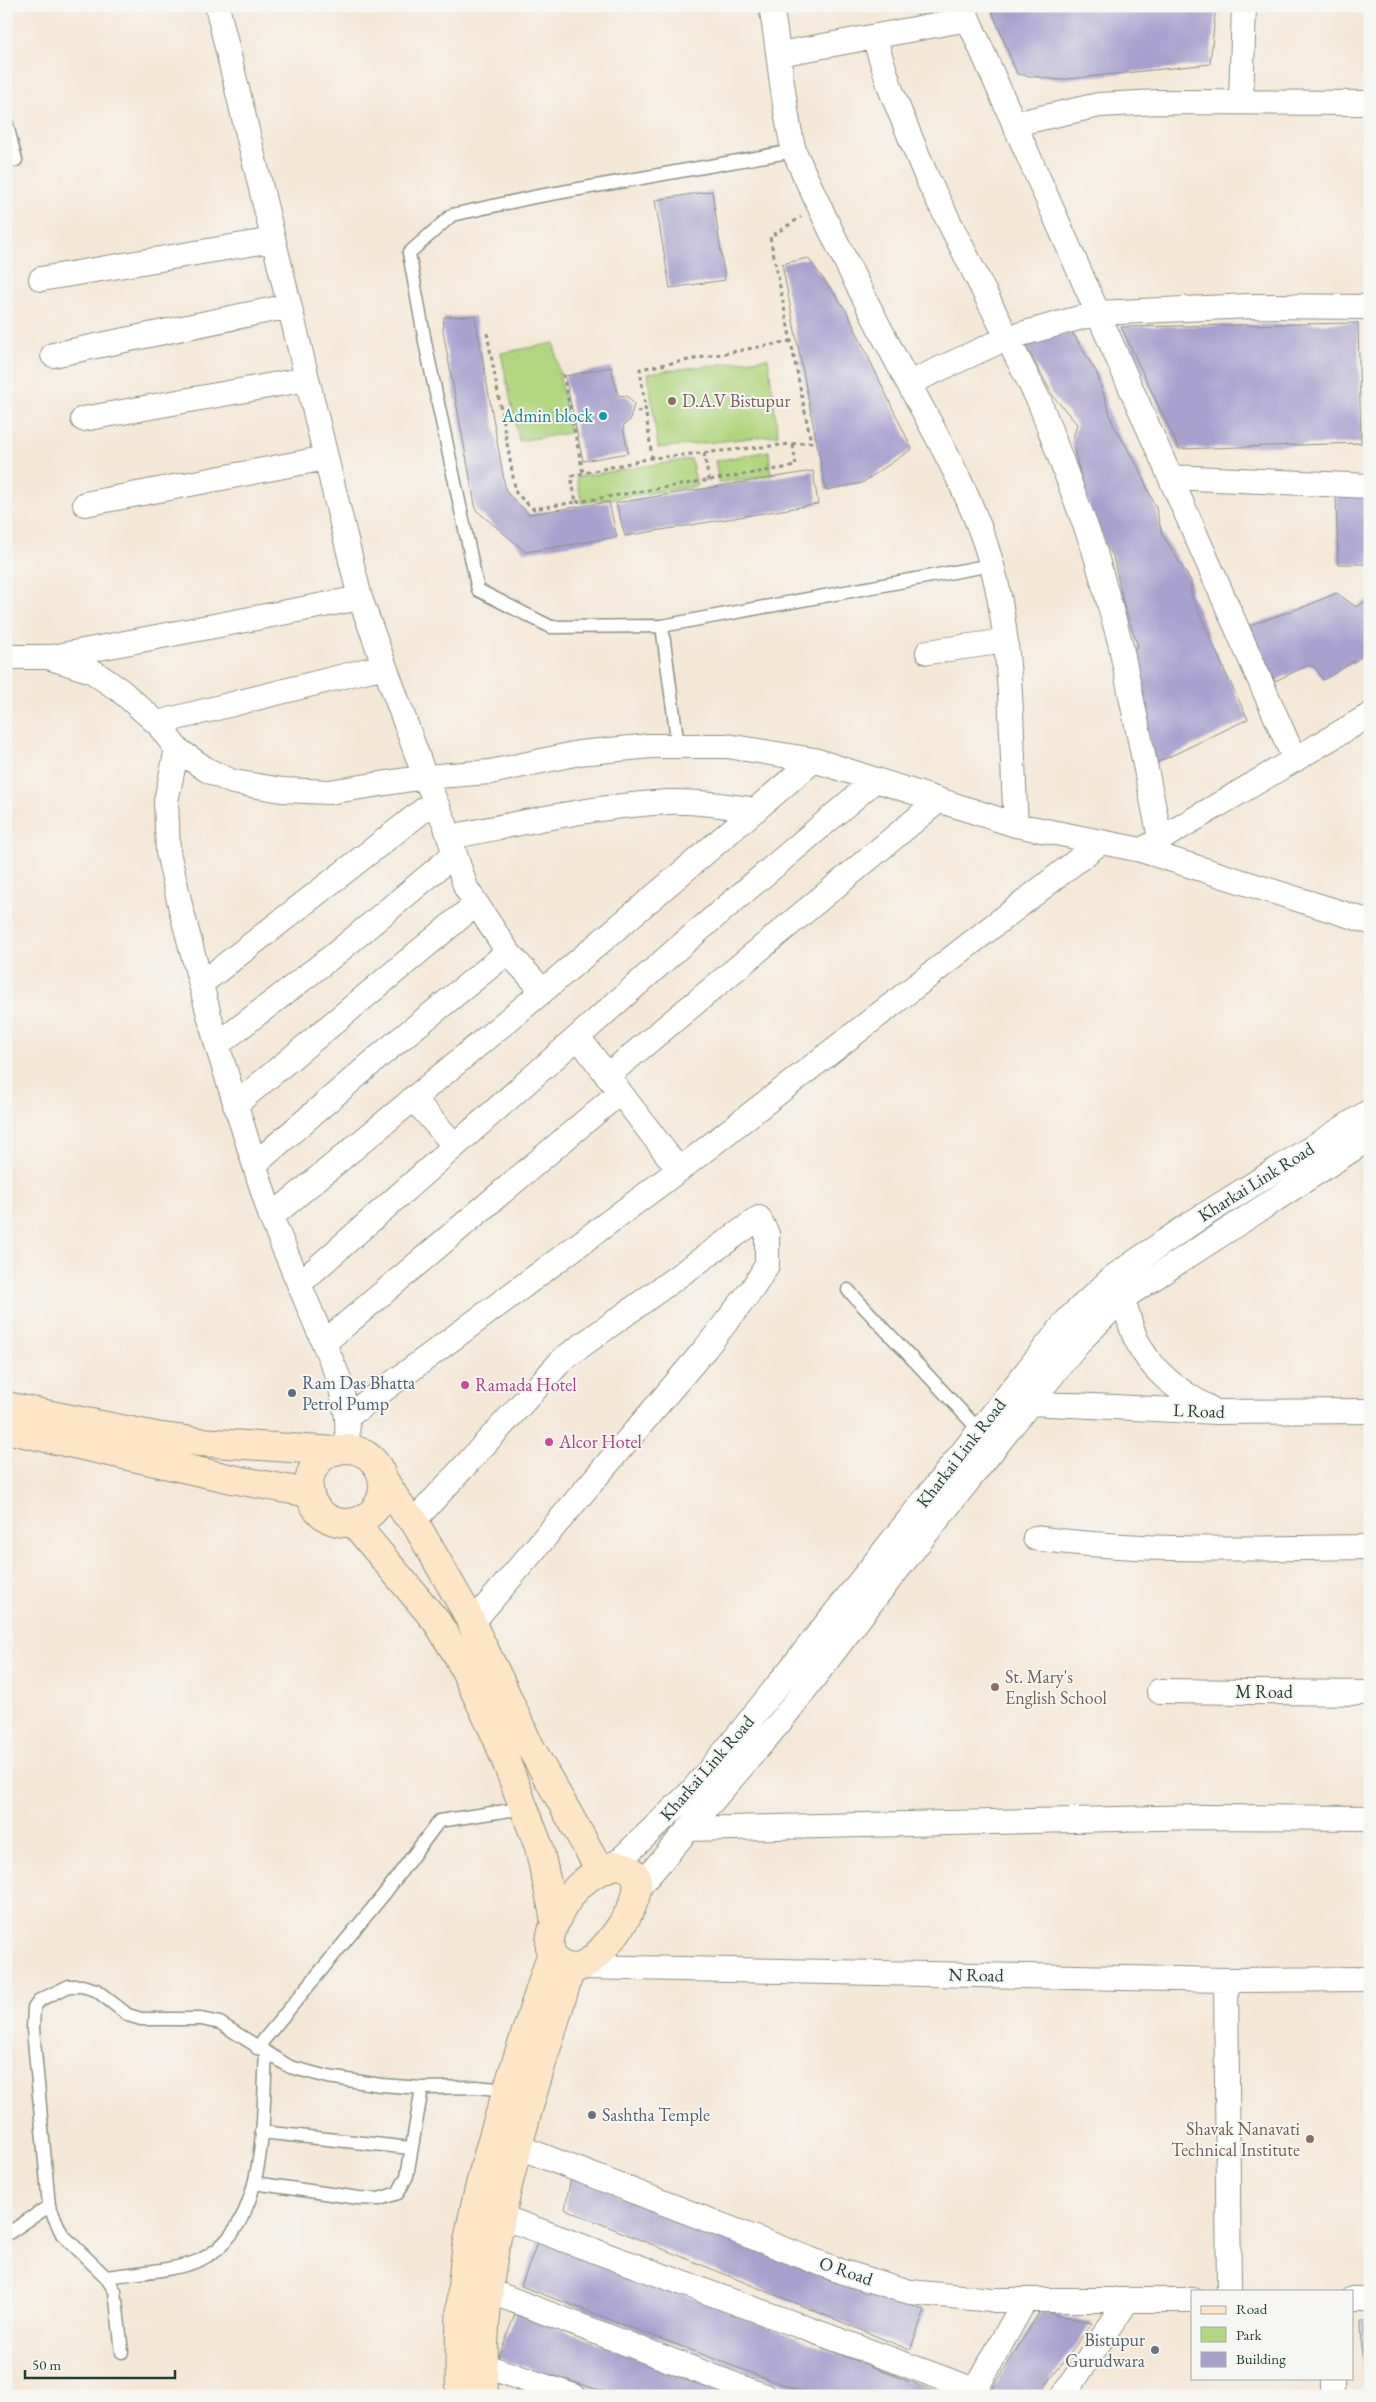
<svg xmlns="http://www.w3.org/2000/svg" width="1376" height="2402" font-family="'EB Garamond',serif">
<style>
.green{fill:#b0d67f;stroke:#688a5a}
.building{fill:#a8a1ce}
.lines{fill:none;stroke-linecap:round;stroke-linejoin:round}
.service-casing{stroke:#8a9285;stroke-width:15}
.minor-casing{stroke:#8a9285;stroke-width:26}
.secondary-casing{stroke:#8a9285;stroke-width:30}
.path{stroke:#8a9285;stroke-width:3;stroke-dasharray:4 4;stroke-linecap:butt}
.service{stroke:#fff;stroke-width:12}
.minor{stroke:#fff;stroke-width:24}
.secondary{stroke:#fde5c5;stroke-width:28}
.education-dot{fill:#8d6e63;stroke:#f6f6f2;stroke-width:2}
.culture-dot{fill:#0f9aa8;stroke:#f6f6f2;stroke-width:2}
.hotel-dot{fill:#d1479c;stroke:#f6f6f2;stroke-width:2}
.service-dot{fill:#5c6f8a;stroke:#f6f6f2;stroke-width:2}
.worship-dot{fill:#6b7280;stroke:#f6f6f2;stroke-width:2}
.labels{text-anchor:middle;stroke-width:4;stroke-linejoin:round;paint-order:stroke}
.education-label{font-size:18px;fill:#785e54;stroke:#f6f6f2;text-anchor:start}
.culture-label{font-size:18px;fill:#0d838f;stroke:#f6f6f2;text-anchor:end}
.street-label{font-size:18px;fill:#1f3d34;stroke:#f6f6f2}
.service-label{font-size:18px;fill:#4e5e75;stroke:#f6f6f2;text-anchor:start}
.hotel-label{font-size:18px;fill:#b23c85;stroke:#f6f6f2;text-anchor:start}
.worship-label{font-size:18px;fill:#5b616d;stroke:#f6f6f2;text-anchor:start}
</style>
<rect width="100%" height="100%" fill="#f6f6f2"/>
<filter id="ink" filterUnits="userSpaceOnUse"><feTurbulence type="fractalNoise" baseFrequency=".02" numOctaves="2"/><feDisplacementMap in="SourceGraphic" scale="10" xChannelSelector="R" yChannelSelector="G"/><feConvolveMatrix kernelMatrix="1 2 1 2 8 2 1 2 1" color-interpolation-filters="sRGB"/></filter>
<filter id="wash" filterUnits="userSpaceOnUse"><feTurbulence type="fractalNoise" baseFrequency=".0096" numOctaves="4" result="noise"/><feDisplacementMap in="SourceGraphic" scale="20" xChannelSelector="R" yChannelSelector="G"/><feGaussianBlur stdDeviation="1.12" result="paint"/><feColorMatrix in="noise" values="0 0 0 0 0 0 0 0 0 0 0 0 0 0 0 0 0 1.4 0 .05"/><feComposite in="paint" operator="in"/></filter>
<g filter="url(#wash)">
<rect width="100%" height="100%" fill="#f5e7d6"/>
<path class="green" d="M554,343L570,433L519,441L501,353Z
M768,358L778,435L658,448L648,373Z
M769,451L771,475L719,483L715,461Z
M691,459L697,486L582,503L576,477Z"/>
<g id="blocks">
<path class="building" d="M990,6H1216L1210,64L1058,80L1017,74Z
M712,191L725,280L670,288L655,200Z
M808,258L846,310L912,449L862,483L826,490L782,264Z
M475,316L506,492L529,514L609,502L617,537L526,552L476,510L443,331L444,317Z
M1358,323L1361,443L1179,449L1121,327Z
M1072,332L1097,373L1113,424L1138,467L1156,508L1162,534L1191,581V594L1226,674L1248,719L1154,764L1130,652L1138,646L1124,606L1113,556L1097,530L1084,488L1072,442L1077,424L1053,396L1025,344Z
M611,367L618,395L627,396L634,404L630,420L623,426L628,453L583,461L565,376Z
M813,471L818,504L625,536L616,503Z
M1336,494L1370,495V564H1338Z
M1337,593L1356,607L1370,598V652L1323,680L1315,667L1309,665L1275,681L1247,626L1306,606Z
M571,2177L925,2310L910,2350L565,2209Z
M539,2238L939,2393L938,2396H813L521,2286Z
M1040,2311L1092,2323L1038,2396H988Z
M516,2312L738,2396H618L498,2358Z
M1361,2321H1370V2383H1363Z
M518,2385L547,2396H514Z"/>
</g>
</g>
<g filter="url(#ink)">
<use href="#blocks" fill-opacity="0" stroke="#8a9285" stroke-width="1"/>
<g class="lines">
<g class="service-casing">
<path id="service" d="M6,121L16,160L6,161
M662,626L551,627L478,590L426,347L409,253L452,215L534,197L794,151
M678,746L662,626L991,565
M848,1290L979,1430
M257,2048L385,1893L439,1821L524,1808
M261,2132L411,2148
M254,2183L359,2198L379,2199L398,2193L407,2176L422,2088
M6,2235L49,2206
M106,2277C133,2273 175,2271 200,2260C269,2228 262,2117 266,2053
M122,2352L115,2291L106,2277L62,2234L49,2206L33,2029L34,2008L40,2000L69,1986H82L96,1990L128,2015L141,2019H201L220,2023L290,2067L328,2077L381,2085L422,2088L476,2087L508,2090"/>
</g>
<g class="minor-casing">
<path id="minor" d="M217,6L360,598L425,777L445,824L466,888L508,952L543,991
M771,6C780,54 782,104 794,151C828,228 865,301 904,375C939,440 979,508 996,581C1013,659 1011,745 1016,825
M964,6L968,19L1295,760
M874,37L892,93L927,178L1040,403L1094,549L1120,642L1160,838
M780,54L968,19
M1241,102L1244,6
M1014,124L1099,105L1159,102L1370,103
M41,279L273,240
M53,355L289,306
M909,383L1007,338L1097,313L1250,306L1370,307
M83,419L307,379
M1170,477L1370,486
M85,504L326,458
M928,652L1006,641
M6,657H48L92,671L121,691L157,723L177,749L207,770L233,782L282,790L329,792L425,777L490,772L579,753L651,746H727L814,760L1016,825L1141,850L1370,922
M52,657L360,598
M157,723L384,666
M177,749L166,801L168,852L181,909L217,1045L271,1217L339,1379L347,1417L348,1449
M450,837C522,823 595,806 668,802C697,801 727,806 756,810
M1147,847L1370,715
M202,983L435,801
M578,1037L679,1170
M217,1045L334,955L455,854
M607,1076L938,801
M413,1098L455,1146
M235,1105L476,904
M255,1164L382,1054L508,952
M271,1217L543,991L814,760
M299,1284L677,949L874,781
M1123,1298C1127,1311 1130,1326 1136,1339C1151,1372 1180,1392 1211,1409
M325,1342L620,1092
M1029,1403L1217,1412L1370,1411
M347,1417L679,1170L1101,842
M414,1521L563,1359L759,1218L767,1234V1265L753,1288L705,1349L472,1623
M1035,1538C1146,1553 1258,1548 1370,1547
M1159,1691L1370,1693
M689,1829L1201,1817L1370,1818
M615,1865L691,1792L735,1739L1068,1319L1113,1277L1193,1222L1370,1111
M638,1888L780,1722L871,1603L1078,1343L1123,1298L1370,1138
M582,1967L1226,1980L1370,1979
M1226,1980L1229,2291
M519,2147L843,2272L910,2292L992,2300H1192
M502,2217L975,2390
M489,2291L764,2396
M1352,2299H1370
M485,2366L574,2396
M1332,2378V2396
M972,2396L1025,2300
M1063,2396L1127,2301"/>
</g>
<g class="secondary-casing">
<path id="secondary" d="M6,1406L161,1437L200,1442L336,1451
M6,1429L237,1480L309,1493
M309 1486a37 37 0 1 1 74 0a37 37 0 1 1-74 0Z
M382,1477L405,1513L414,1521L464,1608L501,1683L528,1743L600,1870
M354,1523L437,1622L458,1656L497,1738L539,1847L555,1920
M615,1865C674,1869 600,1962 580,1967C573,1969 568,1967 562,1965C532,1951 565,1897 582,1883C592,1874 603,1869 615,1865Z
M460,2396C459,2353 459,2309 464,2266C479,2160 519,2057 551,1955
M484,2396C477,2252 530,2105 571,1968"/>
</g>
<path class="path" d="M487,333L516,493L533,509L576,502L571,476L652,458
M791,341L640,369L652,458L811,442L770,237L801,217
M563,374L583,473
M637,412L645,411
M704,453L709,481
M576,502L796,466L793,444"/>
<use href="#service" class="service"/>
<use href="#minor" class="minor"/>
<use href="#secondary" class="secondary"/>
</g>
</g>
<g class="education-dot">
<circle cx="672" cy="401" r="5"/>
<circle cx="995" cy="1687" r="5"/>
<circle cx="1310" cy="2139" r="5"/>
</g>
<circle class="culture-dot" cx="603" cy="416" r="5"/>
<g class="hotel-dot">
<circle cx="465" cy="1385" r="5"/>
<circle cx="549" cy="1442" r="5"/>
</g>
<circle class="service-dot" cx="292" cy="1393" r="5"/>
<g class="worship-dot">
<circle cx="592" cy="2115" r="5"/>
<circle cx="1155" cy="2350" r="5"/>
</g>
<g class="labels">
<g class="education-label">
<text x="682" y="407">D.A.V Bistupur</text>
<text x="1005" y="1683">St. Mary's<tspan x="1005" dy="21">English School</tspan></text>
<text x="1300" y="2135" text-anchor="end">Shavak Nanavati<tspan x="1300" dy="21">Technical Institute</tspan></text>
</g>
<g class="culture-label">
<text x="593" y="422">Admin block</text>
</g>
<g class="street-label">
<text transform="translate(1256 1182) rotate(-32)" y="6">Kharkai Link Road</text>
<text transform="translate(1199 1411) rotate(2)" y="6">L Road</text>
<text transform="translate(961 1453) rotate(-52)" y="6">Kharkai Link Road</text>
<text x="1264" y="1698">M Road</text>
<text transform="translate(707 1768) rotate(-49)" y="6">Kharkai Link Road</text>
<text transform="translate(976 1975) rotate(1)" y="6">N Road</text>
<text transform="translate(846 2271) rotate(19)" y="6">O Road</text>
</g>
<g class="service-label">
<text x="302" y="1389">Ram Das Bhatta<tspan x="302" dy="21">Petrol Pump</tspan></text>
</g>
<g class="hotel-label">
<text x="475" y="1391">Ramada Hotel</text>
<text x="559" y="1448">Alcor Hotel</text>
</g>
<g class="worship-label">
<text x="602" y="2121">Sashtha Temple</text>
<text x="1145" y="2346" text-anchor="end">Bistupur<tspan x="1145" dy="21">Gurudwara</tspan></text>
</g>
</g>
<rect width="1376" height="2402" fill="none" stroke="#f6f6f2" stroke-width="25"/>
<rect x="1191" y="2290" width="162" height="90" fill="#f6f6f2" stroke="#a0aca6"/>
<rect x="1201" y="2306" width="25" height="8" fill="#fde5c5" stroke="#a0aca6"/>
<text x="1236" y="2314" font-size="15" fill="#1f3d34">Road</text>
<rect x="1201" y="2327" width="25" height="15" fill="#b0d67f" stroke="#a0aca6"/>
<text x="1236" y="2340" font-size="15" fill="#1f3d34">Park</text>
<rect x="1201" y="2352" width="25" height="15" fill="#a8a1ce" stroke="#a0aca6"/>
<text x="1236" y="2364" font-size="15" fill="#1f3d34">Building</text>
<path d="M25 2370v8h150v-8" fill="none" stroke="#1f3d34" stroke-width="2.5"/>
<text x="32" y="2370" font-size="15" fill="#1f3d34" stroke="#f6f6f2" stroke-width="4" paint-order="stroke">50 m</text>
</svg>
